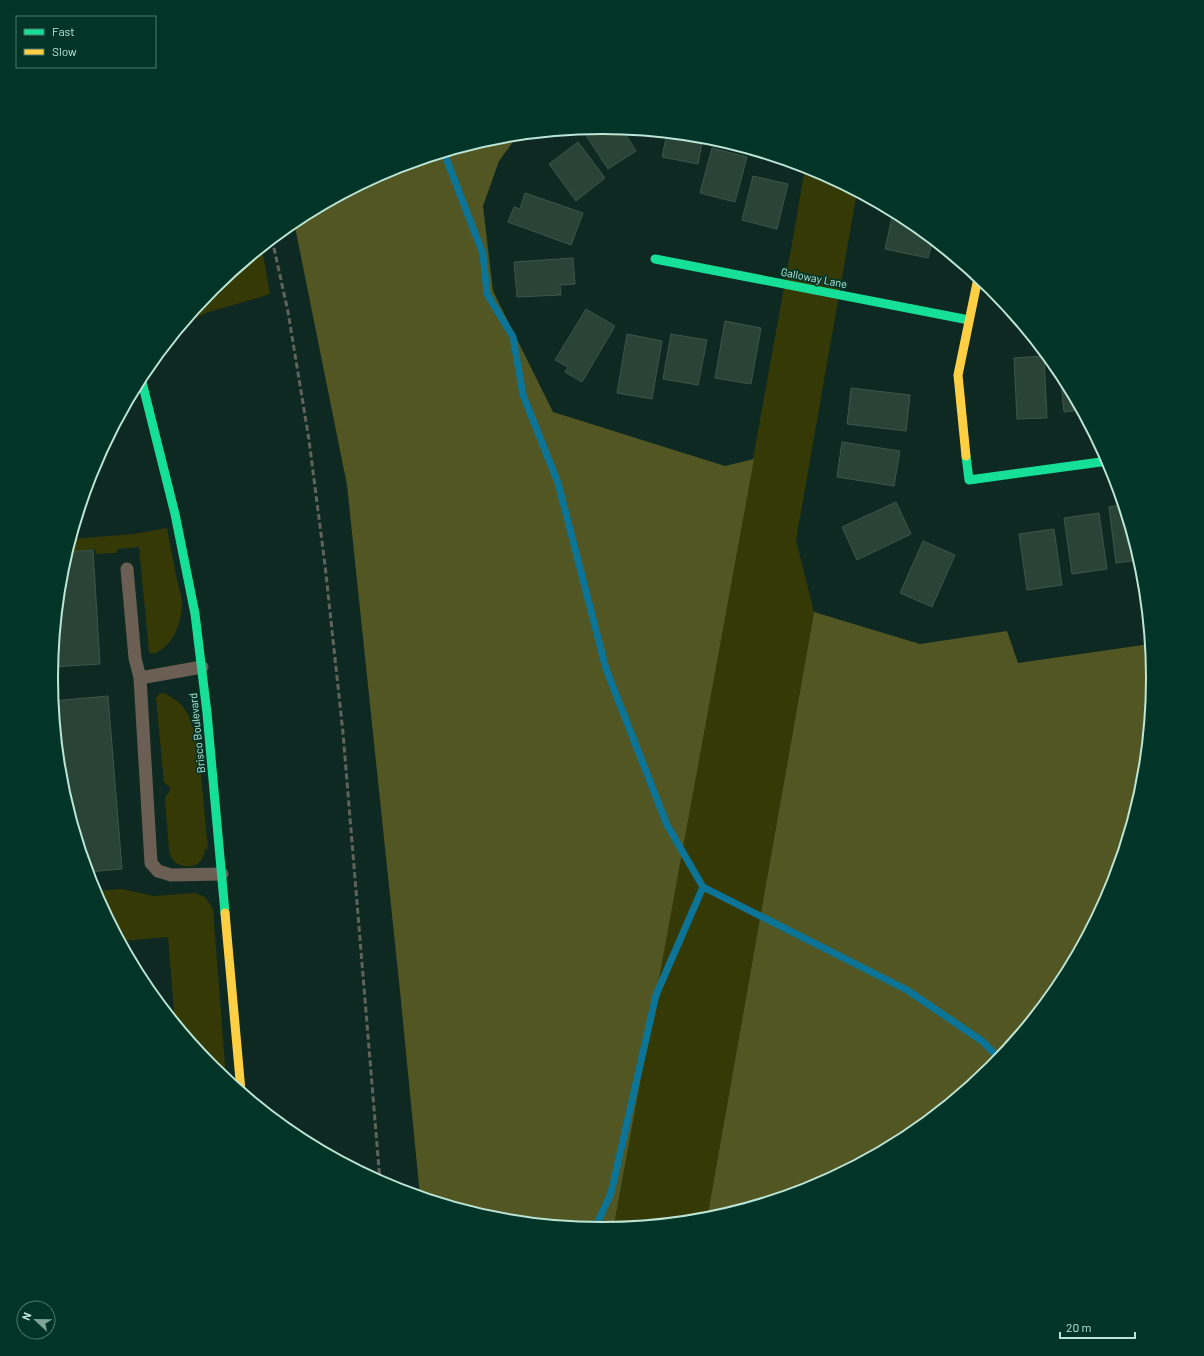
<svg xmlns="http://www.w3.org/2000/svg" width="1204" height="1356" font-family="Barlow,sans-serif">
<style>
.green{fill:#353906}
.forest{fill:#515622}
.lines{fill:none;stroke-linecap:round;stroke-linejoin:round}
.stream{stroke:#0c7496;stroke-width:7}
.building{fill:#294336;stroke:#3e564a}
.lane{stroke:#6b5e53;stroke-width:13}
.fast{stroke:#16e098;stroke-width:9}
.slow{stroke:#ffcf43;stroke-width:9}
.rail{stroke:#60635a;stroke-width:3;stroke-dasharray:6 3;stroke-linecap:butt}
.labels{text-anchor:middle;stroke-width:3.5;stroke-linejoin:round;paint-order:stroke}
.street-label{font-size:11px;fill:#bce5d5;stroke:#023528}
.rim{fill:none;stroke:#bce5d5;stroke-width:2}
</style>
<rect width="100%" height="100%" fill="#0e2922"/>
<path class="green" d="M805,167L813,169L857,192L796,540L814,612L707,1219L609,1228L615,1220L793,238Z
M262,248L270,294L206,313L183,324L213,288Z
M167,528C170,546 174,563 177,580C179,587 181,595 182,602C182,621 173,650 151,654L149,652L139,547L118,549L116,553L96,554L95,549L67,552L71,539L134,534Z
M164,693C183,703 188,710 194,731L197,732L208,849H205C205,852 204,856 202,859C197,868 181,869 174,861C171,858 170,854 169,850L165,798L169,792L170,787L164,783L156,698L159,694Z
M122,889L154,896L195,893L205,897L213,909L226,1078L212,1067L175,1022L168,937L121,941L94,891Z"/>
<path class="forest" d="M518,135L499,161L483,206L493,291L553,412L725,466L754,459L615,1220L609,1228L602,1229L494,1218L420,1196L400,991L347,485L294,222L391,169L495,138Z
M814,612L920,644L1007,631L1018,663L1150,644L1153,678L1142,786L1111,889L1060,984L991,1068L908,1136L813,1187L707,1219Z"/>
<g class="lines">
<path class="stream" d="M444,153L483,254L487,294L513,337L523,395L558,483L606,669L667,825L703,887L907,990L982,1041L999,1058
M595,1228L611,1193L656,995L703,887"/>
</g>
<path class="building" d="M602,127L622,129L636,151L608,169L582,129Z
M667,133L703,137L698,164L662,157Z
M578,142L605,178L576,201L549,164Z
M712,148L747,157L735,202L700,193Z
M753,176L788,184L777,229L742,220Z
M525,193L583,213L571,245L508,222L514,207L520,209Z
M893,213L908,220L933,240L928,258L885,249Z
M573,258L575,284L560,285L561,295L517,297L514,262Z
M586,309L615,326L582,382L565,372L568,367L555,360Z
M725,321L761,328L751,384L715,378Z
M627,334L662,341L652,399L617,393Z
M671,334L707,340L698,385L663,379Z
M1044,356L1047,418L1017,419L1014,358Z
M1060,372L1080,410L1064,412Z
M851,388L910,395L906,431L847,424Z
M842,442L900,451L894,486L837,477Z
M896,502L911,534L857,560L842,527Z
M1122,505L1139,560L1116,563L1109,507Z
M1099,513L1107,569L1072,574L1064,518Z
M1054,529L1062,585L1027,590L1019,534Z
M923,541L955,555L932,607L900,593Z
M93,550L100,664L52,667L62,570L67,552Z
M108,696L122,869L88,872L62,785L53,701Z"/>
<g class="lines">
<path class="lane" d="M127,569L135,658L140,678L151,863L158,871L171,875L222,874
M140,678L202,667"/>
<path class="fast" d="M655,259L969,320
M141,378L175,514L195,614L207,713L225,913
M966,456L969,480L1108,461"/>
<path class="slow" d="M966,456L958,375L978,278
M225,913L241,1091"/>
<path class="rail" d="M272,239L288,312L309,440L325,565L343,733L380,1181"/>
</g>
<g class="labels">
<g class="street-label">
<text transform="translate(814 278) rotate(11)" y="4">Galloway Lane</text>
<text transform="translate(197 733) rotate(-96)" y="4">Brisco Boulevard</text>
</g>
</g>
<path d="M0 0H1204V1356H0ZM58 678a544 544 0 1 1 1088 0a544 544 0 1 1-1088 0Z" fill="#023528" fill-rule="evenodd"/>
<path class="rim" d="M58 678a544 544 0 1 1 1088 0a544 544 0 1 1-1088 0Z"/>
<rect x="16" y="16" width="140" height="52" fill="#023528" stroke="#4c7b6d"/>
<rect x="24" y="29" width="20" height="6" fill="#16e098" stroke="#4c7b6d"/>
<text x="52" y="36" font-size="12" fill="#bce5d5">Fast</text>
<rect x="24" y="49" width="20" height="6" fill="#ffcf43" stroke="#4c7b6d"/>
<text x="52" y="56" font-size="12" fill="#bce5d5">Slow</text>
<g transform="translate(36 1320) rotate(292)"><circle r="19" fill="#023528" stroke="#4c7b6d"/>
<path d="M0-3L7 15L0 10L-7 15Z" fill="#7fa396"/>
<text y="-6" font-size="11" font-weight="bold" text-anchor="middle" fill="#bce5d5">N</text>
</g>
<path d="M1060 1332v6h75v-6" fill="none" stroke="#bce5d5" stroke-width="2"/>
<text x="1066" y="1332" font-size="12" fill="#bce5d5" stroke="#023528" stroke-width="3" paint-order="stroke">20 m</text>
</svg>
